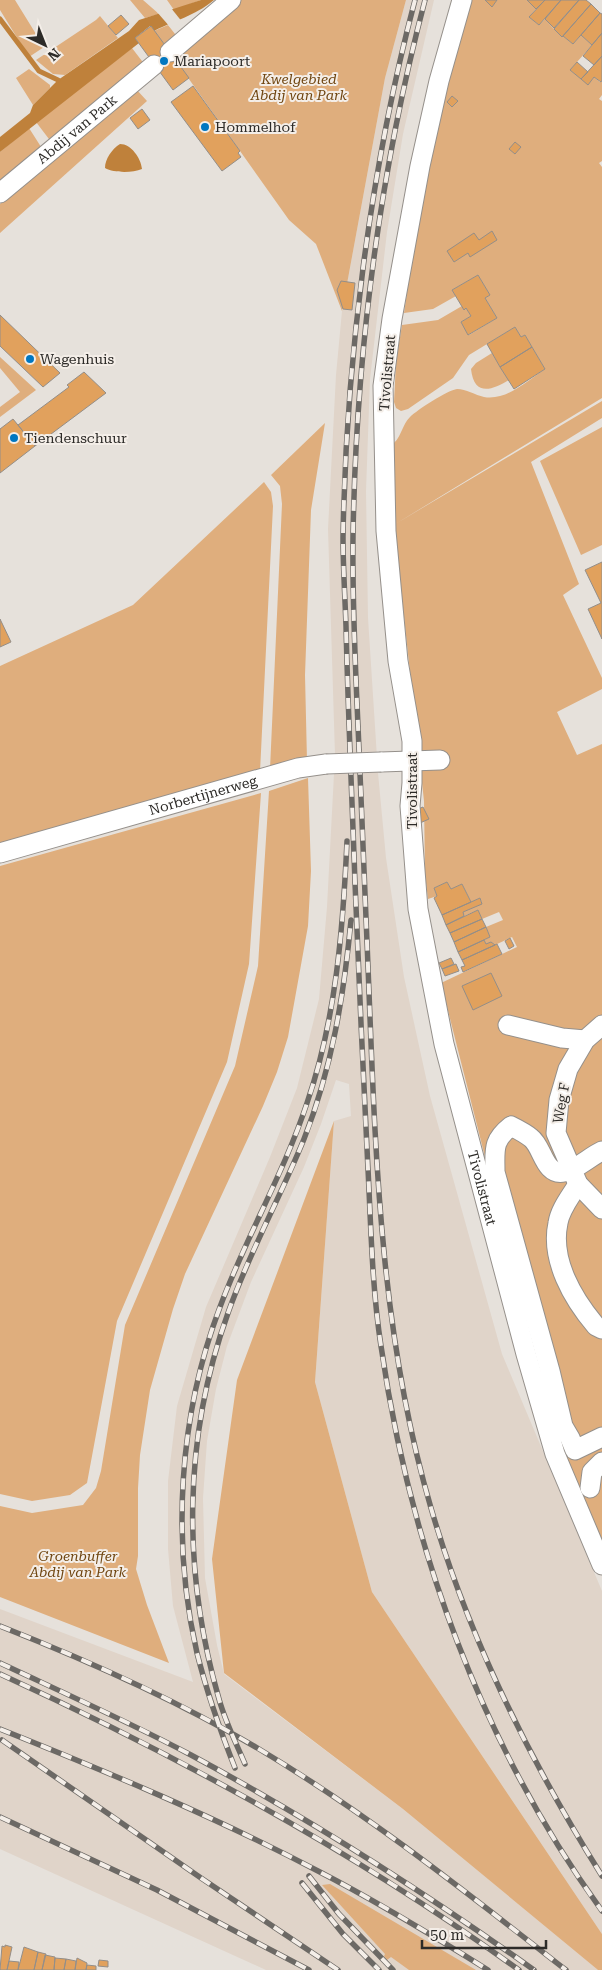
<svg xmlns="http://www.w3.org/2000/svg" width="602" height="1970" font-family="'Roboto Serif',serif">
<style>
.built{fill:#e0d4c9}
.green{fill:#dfae7d}
.water{fill:#bf813b}
.pier{fill:#e6e1db}
.lines{fill:none;stroke-linecap:round;stroke-linejoin:round}
.stream{stroke:#bf813b;stroke-width:5}
.building{fill:#e1a15d;stroke:#938e89}
.street-casing{stroke:#95908b;stroke-width:21}
.street{stroke:#fff;stroke-width:19}
.rail-casing{stroke:#6c6965;stroke-width:5.5}
.rail{stroke:#f4eee8;stroke-width:4;stroke-dasharray:11;stroke-linecap:butt}
.street-bridge-casing{stroke:#95908b;stroke-width:21;stroke-linecap:butt}
.street-bridge{stroke:#fff;stroke-width:19}
.poi-dot{fill:#0077c1;stroke:#f4eee8;stroke-width:2}
.labels{text-anchor:middle;stroke-width:4;stroke-linejoin:round;paint-order:stroke}
.poi-label{font-size:14px;fill:#2d2b28;stroke:#f4eee8;text-anchor:start}
.park-label{font-size:14px;font-style:italic;fill:#704611;stroke:#f4eee8}
.street-label{font-size:14px;fill:#2d2b28;stroke:#f4eee8}
</style>
<rect width="100%" height="100%" fill="#e6e1db"/>
<path class="built" d="M406,0H434L403,134L387,232L370,379L366,491L368,618L378,773L386,858L404,977L430,1096L502,1354L602,1591V1934L372,1592L315,1382L334,1121L351,1116L349,1084L336,1080L321,1124L304,1167L251,1282L227,1346L216,1389L207,1441L203,1498L205,1578L217,1645L224,1674L403,1809L598,1970H266L0,1849V1609L193,1682L173,1606L168,1549V1481L177,1406L206,1307L270,1157L297,1088L319,999L327,907L335,755L328,529L336,375L342,311L385,78Z"/>
<path class="green" d="M0,0H15L44,47L29,57L0,10Z
M130,0H143L159,14L145,18Z
M167,0H201L174,10Z
M241,0H406L385,78L342,311L316,244L289,220L174,58Z
M465,0H485L492,6L497,0H527L536,9L529,17L539,25L545,19L554,29L573,44L581,35L592,45L570,70L588,84L594,77L600,82L602,80V95L599,99L602,101V161L599,163L602,167V398L397,523L602,401V418L531,462L579,584L563,595L602,678V689L557,712L577,755L602,744V1550L560,1453L441,983L517,947L512,937L495,945L491,942L486,944L484,940L490,937L486,927L503,920L499,912L482,919L478,910L464,916L463,912L482,903L480,898L471,902L462,884L451,889L447,882L434,888L437,896L428,899L425,875L424,801L394,525L396,524L393,467L394,443C402,435 402,425 410,417C417,410 448,390 457,389C466,389 475,395 484,397C507,401 528,380 545,369L525,335L521,337L515,327L469,355L453,378L408,409L401,411L396,408L394,402L396,362L402,325L438,320L462,306L464,310L466,308L471,316L461,322L469,335L497,318L485,298L490,295L478,275L452,290L456,296L433,309L404,313L412,258L410,250Z
M100,16L118,38L65,75L53,74L36,60L96,20Z
M168,25L175,34L176,39L166,46L154,31Z
M132,48L145,65L52,143L36,122Z
M29,69L50,85V88L33,105L16,78Z
M136,89L147,101L0,233V204Z
M29,128L43,150L0,187V152Z
M492,353L509,380C491,391 474,396 471,369L476,363Z
M0,357L36,390L0,417V407L20,392L0,368Z
M325,423L311,510L305,675L307,761L270,769L282,504L280,486L271,475Z
M602,427V545L581,555L540,461Z
M264,482L271,492L273,506L260,772L0,844V666L133,605Z
M308,778L311,871L308,926L288,1037L277,1072L263,1106L185,1274L173,1309L150,1390L140,1455L138,1488V1556L136,1569L147,1605L169,1663L0,1597V1506L32,1513L83,1505L96,1488L101,1471L125,1325L235,1066L258,966L269,791Z
M261,793L249,964L227,1062L117,1321L87,1483L70,1495L32,1501L0,1494V866Z
M334,1121L315,1382L372,1592L602,1934V1970H598L403,1809L224,1673L212,1559L237,1380Z
M330,1884L476,1970H409L391,1957L387,1960L384,1956L385,1954L322,1885Z"/>
<path class="water" d="M201,0H214C193,17 177,19 154,31L150,26L135,38L139,43L0,152V137L30,113L33,105L58,80L129,31L139,20Z
M120,144C131,144 141,158 142,169C132,173 114,173 105,168C105,159 112,149 120,144Z"/>
<path class="pier" d="M171,8L183,23L170,27L157,12Z"/>
<g class="lines">
<path class="stream" d="M0,19L39,71L58,80"/>
</g>
<path class="building" d="M485,0H497L492,7Z
M527,0H545L536,9Z
M545,0H561L539,25L529,17Z
M561,0H579L554,28L545,19Z
M579,0H586L591,4L562,37L554,29Z
M591,4L600,13L573,44L563,36Z
M600,13L602,14V33L592,45L581,35Z
M121,15L129,24L116,35L108,26Z
M151,26L189,78L173,90L135,38Z
M602,33V56L594,65L583,56Z
M602,56V80L601,82L594,77L588,85L581,79Z
M577,62L588,72L581,79L570,70Z
M193,86L240,151L238,153L241,157L222,171L171,102Z
M452,96L458,101L452,107L447,102Z
M142,109L150,120L138,129L130,118Z
M515,142L521,147L515,154L509,149Z
M492,231L497,240L470,257L468,253L454,262L447,251L474,233L479,240Z
M478,275L490,295L485,298L497,318L468,335L461,322L471,316L466,308L464,310L452,290Z
M341,281L355,283L352,310L343,309L337,290Z
M0,315L60,373L43,387L0,346Z
M515,327L521,337L525,335L532,347L500,367L487,344Z
M532,347L545,369L514,389L500,367Z
M84,372L106,393L35,446L18,425L69,387L67,385Z
M13,419L35,446L0,473V429Z
M602,562V639L588,609L601,603L585,570Z
M0,619L11,642L0,647Z
M423,807L429,819L420,823L418,809Z
M447,882L451,889L462,884L471,902L442,915L434,898L437,896L434,888Z
M480,898L482,904L463,912L464,916L446,925L442,915Z
M478,910L482,919L450,933L446,925Z
M482,919L486,927L454,942L450,933Z
M486,927L490,937L458,952L454,942Z
M510,938L514,946L509,949L505,941Z
M484,940L486,944L491,942L495,945L462,960L458,952Z
M497,944L502,954L463,972L461,967L465,966L462,960Z
M451,958L454,964L442,969L439,963Z
M456,964L459,971L445,976L442,969Z
M491,973L502,996L473,1010L462,986Z
M5,1945L12,1947L7,1970H0L2,1946L5,1947Z
M24,1947L38,1952L34,1970H18Z
M38,1952L46,1954L42,1970H34Z
M45,1955L55,1957L54,1970H42Z
M55,1958L66,1959L64,1970H54Z
M77,1958L87,1963L86,1970H75Z
M66,1959L76,1961L75,1970H64Z
M99,1960L108,1961V1967L98,1966Z
M9,1961L19,1962L18,1970H7Z
M87,1965L96,1966V1970H86Z"/>
<g class="lines">
<g class="street-casing">
<g id="street">
<path id="s1" d="M462,0L439,81L420,166L392,319L383,386L386,531L398,661L412,741V783L410,806L418,909L444,1044L526,1354L555,1454L602,1565"/>
<path d="M170,52L231,0"/>
<path id="s2" d="M0,193L154,65"/>
<path d="M381,762L440,760"/>
<path id="s3" d="M0,853L298,768L326,764"/>
<path d="M508,1025L562,1038L585,1040"/>
<path d="M602,1025L585,1040L568,1069L559,1100L556,1133L578,1184L602,1209"/>
<path d="M602,1151C589,1157 578,1169 564,1172C544,1176 543,1147 531,1138C525,1133 517,1129 511,1126C492,1141 495,1150 495,1172L550,1371L563,1426L570,1438L575,1450L602,1437"/>
<path d="M578,1184C571,1196 560,1209 558,1223C550,1260 573,1299 596,1326L602,1329"/>
<path d="M590,1488L592,1472L602,1462"/>
</g>
</g>
<use href="#street" class="street"/>
<g class="rail-casing">
<path id="rail" d="M415,0C370,170 346,361 343,537C343,567 345,597 346,626C348,712 352,797 355,883C359,978 363,1074 368,1169C371,1228 372,1288 381,1346C410,1548 482,1745 602,1911
M425,0C379,175 356,356 353,536C352,607 356,678 359,749C362,813 364,878 367,942C375,1132 377,1325 431,1508C469,1639 530,1761 602,1876
M0,1626C89,1661 177,1700 259,1749C368,1814 467,1893 566,1970
M0,1663C64,1693 129,1722 191,1755C310,1819 424,1892 534,1970
M0,1674C181,1757 357,1853 519,1970
M0,1729C108,1772 215,1817 318,1871C376,1901 432,1935 488,1970
M2,1740L201,1878L338,1970
M245,1764C236,1743 225,1721 219,1699C182,1571 183,1438 228,1313C249,1253 280,1198 304,1139C332,1068 344,995 351,920
M235,1768C220,1730 207,1693 197,1653C171,1540 179,1415 220,1307C246,1237 284,1173 307,1103C336,1019 343,929 347,841
M0,1817L157,1890L309,1970
M309,1876L339,1914L393,1970
M302,1883L343,1934L379,1970"/>
</g>
<use href="#rail" class="rail"/>
<g class="street-bridge-casing">
<path id="street-bridge" d="M326,764L381,762"/>
</g>
<use href="#street-bridge" class="street-bridge"/>
</g>
<g class="poi-dot">
<circle cx="164" cy="61" r="5"/>
<circle cx="205" cy="127" r="5"/>
<circle cx="30" cy="359" r="5"/>
<circle cx="14" cy="438" r="5"/>
</g>
<g class="labels">
<g class="poi-label">
<text x="174" y="66">Mariapoort</text>
<text x="215" y="132">Hommelhof</text>
<text x="40" y="364">Wagenhuis</text>
<text x="24" y="443">Tiendenschuur</text>
</g>
<g class="park-label">
<text x="299" y="84">Kwelgebied<tspan x="299" dy="16">Abdij van Park</tspan></text>
<text x="78" y="1561">Groenbuffer<tspan x="78" dy="16">Abdij van Park</tspan></text>
</g>
<g class="street-label">
<text dy="5" stroke="none"><textPath href="#s2" startOffset="100">Abdij van Park</textPath></text>
<text transform="translate(387 373) rotate(-85)" y="5">Tivolistraat</text>
<text transform="translate(412 791) rotate(-90)" y="5">Tivolistraat</text>
<text dy="5" stroke="none"><textPath href="#s3" startOffset="211">Norbertijnerweg</textPath></text>
<text transform="translate(561 1103) rotate(-80)" y="5">Weg F</text>
<text dy="5" stroke="none"><textPath href="#s1" startOffset="1206">Tivolistraat</textPath></text>
</g>
</g>
<g transform="translate(45 45) rotate(137)" stroke="#f4eee8" stroke-width="4" paint-order="stroke">
<path d="M0-4L9 19L0 12L-9 19Z" fill="#2d2b28"/>
<text y="-8" font-size="14" font-weight="bold" text-anchor="middle" fill="#2d2b28">N</text>
</g>
<path d="M422 1940v8h124v-8" fill="none" stroke="#2d2b28" stroke-width="2.5"/>
<text x="430" y="1940" font-size="15" fill="#2d2b28" stroke="#f4eee8" stroke-width="4" paint-order="stroke">50 m</text>
</svg>
